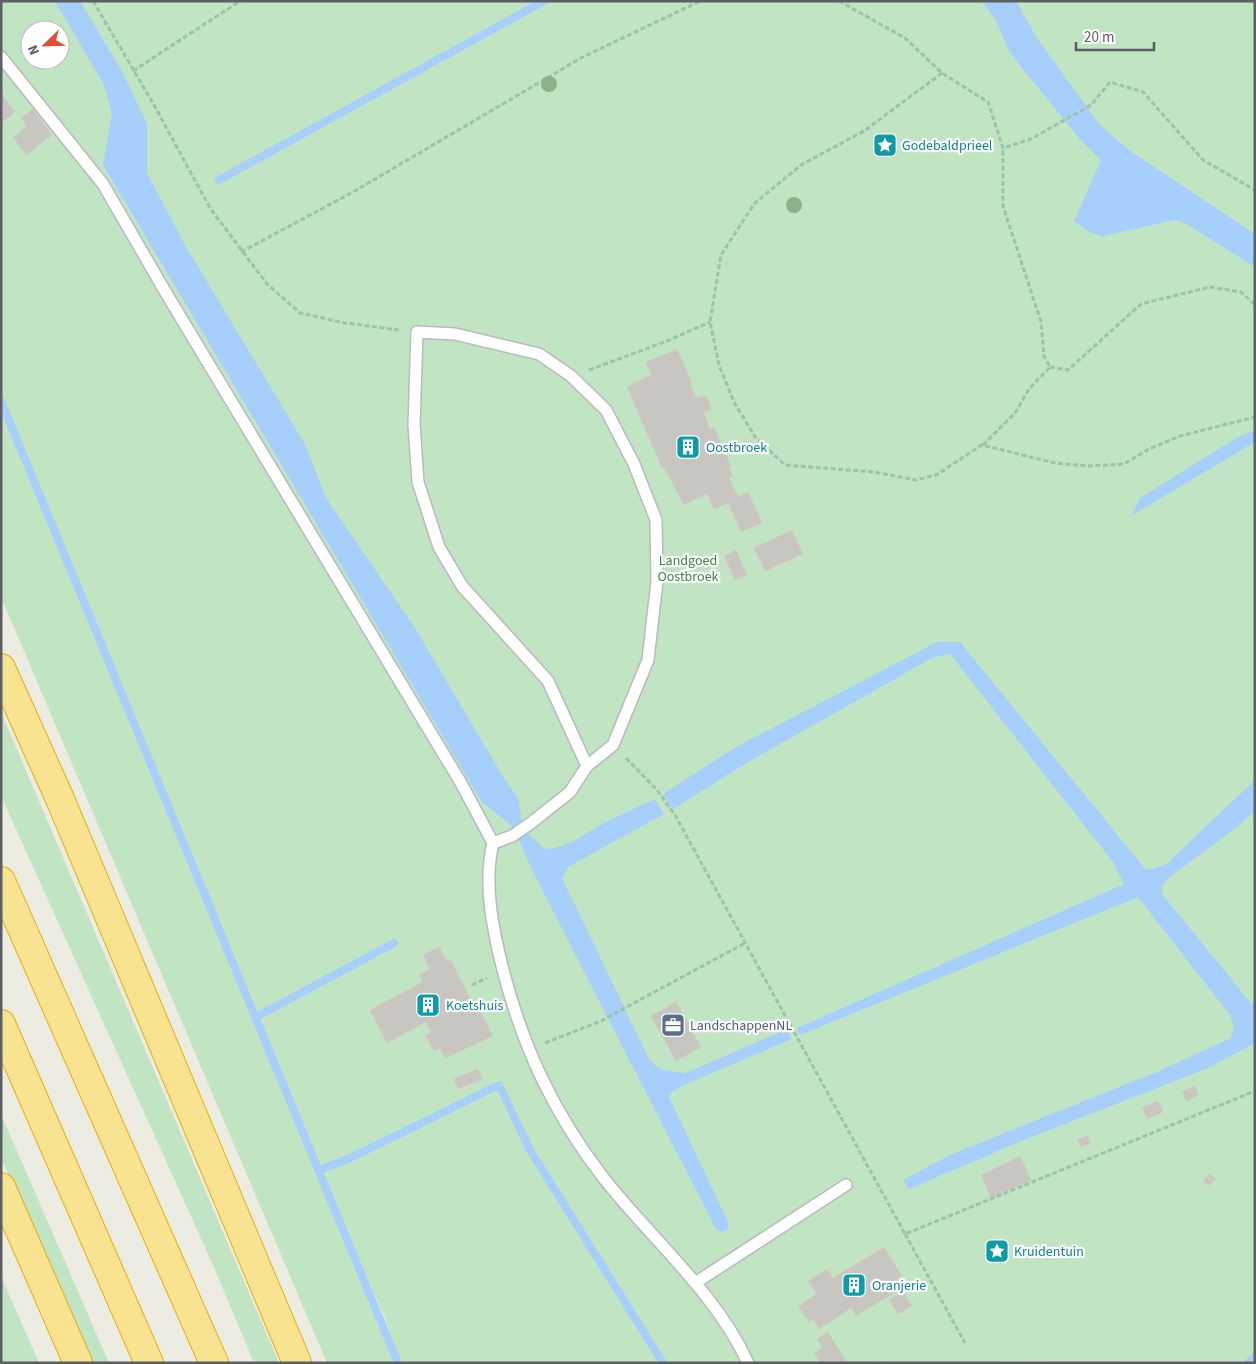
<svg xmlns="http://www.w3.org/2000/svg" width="1256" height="1364" font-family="'Source Sans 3',sans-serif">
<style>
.green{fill:#c1e4c3;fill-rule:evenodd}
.water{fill:#a6d0fb}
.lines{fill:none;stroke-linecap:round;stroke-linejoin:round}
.stream{stroke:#a6d0fb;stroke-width:8}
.building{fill:#c8c6c0;stroke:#d2cec2}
.service-casing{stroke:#b8babf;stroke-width:14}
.motorway-casing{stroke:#e6b00b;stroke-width:30}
.path{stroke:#9bc4a9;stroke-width:3;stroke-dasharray:5 2.5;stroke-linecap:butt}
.service{stroke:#fff;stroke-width:11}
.motorway{stroke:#f8e490;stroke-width:28}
.tree{fill:#8ab38a}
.labels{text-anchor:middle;stroke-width:4.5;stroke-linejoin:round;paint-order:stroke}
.culture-label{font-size:14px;fill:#0d838f;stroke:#fff;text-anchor:start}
.park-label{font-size:14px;fill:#398542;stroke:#fff}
.service-label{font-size:14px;fill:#4e5e75;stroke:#fff;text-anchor:start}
</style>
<rect width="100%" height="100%" fill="#edece3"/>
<path class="green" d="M1,1H1255V1361L400,1363L384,1316L326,1184L352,1261L397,1363H327L1,597ZM30,30H60V60H30Z
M1,712L279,1363H254L213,1265L1,796Z
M1,1114L109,1363H90L1,1157Z
M1,1276L39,1363H1Z"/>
<path class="water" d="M55,1H80L123,73L147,124V173L185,245L306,446L326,498L415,628L505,780L518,798L522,820L529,835L545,849C569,848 582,835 602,824C619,815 638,807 655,799L664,814L568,867L562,878L649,1059L661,1070L686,1073L787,1029L792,1039L686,1084L672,1092L669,1097L729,1224L727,1230L721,1232L716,1229L534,874L513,827L482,802L103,165L112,113L104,85Z
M982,1H1016L1037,38L1100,125L1129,150L1255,234V267L1185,223L1175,220L1102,236L1089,232L1074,221L1101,160L1079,138L1010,53L996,21Z
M1255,430V442L1131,516L1140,498L1238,437Z
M937,642H960L1146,870L1164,866L1255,780V811L1237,827L1167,879L1162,887V894L1255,1008V1043L1208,1068L1024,1140L909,1189L903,1180L952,1154L1159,1071L1231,1038L1234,1026L1230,1015L1138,897L800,1035L797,1028L1124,884L1113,862L950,654L932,658L750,761L673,809L663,794L736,747Z"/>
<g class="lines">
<path class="stream" d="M219,180L544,1
M1,401L398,1363
M256,1017L394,943
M319,1170L348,1159L499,1085L530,1150L663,1363
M1248,1363L1255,1357"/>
</g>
<path class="building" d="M1,93L15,112L1,123Z
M33,109L52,135L26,155L13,137L27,126L21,118Z
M677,349L692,383L690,384L696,398L706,396L711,406L710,410L704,413L710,429L714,427L731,466L729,467L733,476L729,478L738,497L748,492L762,523L741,532L728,503L714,509L707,494L684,505L664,467L662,468L627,387L651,375L646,362Z
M792,530L803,554L765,571L754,548Z
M736,550L747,575L735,580L724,556Z
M439,947L446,961L450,959L471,1000L474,999L493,1036L445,1058L440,1048L434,1051L425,1035L431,1032L426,1022L387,1043L370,1010L423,982L419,975L430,969L423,955Z
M676,1002L701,1047L676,1061L651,1016Z
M478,1069L483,1079L458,1089L454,1079Z
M1195,1086L1199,1095L1186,1101L1182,1092Z
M1158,1101L1163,1112L1147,1119L1142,1108Z
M1087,1135L1091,1143L1081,1147L1077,1140Z
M1020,1156L1031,1180L991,1198L981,1175Z
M1210,1174L1216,1179L1208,1186L1203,1181Z
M884,1247L902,1276L896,1280L900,1289L856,1316L851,1308L819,1329L813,1319L809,1322L798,1306L817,1294L808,1281L827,1269L833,1278Z
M903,1291L912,1306L898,1314L889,1300Z
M828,1332L847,1363H821L814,1353L822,1348L817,1339Z"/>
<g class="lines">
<g class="service-casing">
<path id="service" d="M1,57L103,184L166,293L461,783L493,843
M587,766L548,681L462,586L439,547L418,482L414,425L417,332L455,334L539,354L571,376L606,410L634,464L656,520L657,581L648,660L613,745L587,766L570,792L531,823L512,836L493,843C483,884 493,930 503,970C523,1047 553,1112 602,1176C650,1238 715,1291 748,1363
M695,1283L846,1185"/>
</g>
<g class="motorway-casing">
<path id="motorway" d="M1,668L60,799L297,1363
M1,881L214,1363
M1,1024L149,1363
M1,1187L78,1363"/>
</g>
<path class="path" d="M93,1L154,105L210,208L267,284L300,313L345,323L399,330
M839,1L905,38L942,73L988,102L1003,148L1031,139L1091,105L1110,82L1143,92L1203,160L1255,190
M133,71L240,1
M942,73L864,131L801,165L754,204L721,255L710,322L719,365L734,402L755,437L785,465L874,472L916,480L936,475L982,445L1055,463L1088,466L1124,464L1149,449L1180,436L1255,417
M241,252L353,192L581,58L700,1
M1050,367L1068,370L1141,304L1210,287L1241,292L1255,305
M589,370L667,341L710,322
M983,445L1015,413L1029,389L1050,367L1044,356L1041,322L1003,206V148
M626,758L657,790L675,815L905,1234L1255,1091
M472,985L487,978
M545,1043L601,1021L745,943
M905,1234L965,1343"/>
<use href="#service" class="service"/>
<use href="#motorway" class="motorway"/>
</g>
<g class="tree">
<circle cx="549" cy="84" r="8"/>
<circle cx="794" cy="205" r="8"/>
</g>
<defs>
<g id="sight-square" transform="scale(1.25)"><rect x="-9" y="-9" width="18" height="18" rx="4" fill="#0f9aa8" stroke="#fff"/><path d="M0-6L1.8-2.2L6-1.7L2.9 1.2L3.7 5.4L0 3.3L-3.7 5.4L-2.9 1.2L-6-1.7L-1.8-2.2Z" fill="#fff"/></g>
<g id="building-square" transform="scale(1.25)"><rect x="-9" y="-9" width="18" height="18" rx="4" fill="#0f9aa8" stroke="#fff"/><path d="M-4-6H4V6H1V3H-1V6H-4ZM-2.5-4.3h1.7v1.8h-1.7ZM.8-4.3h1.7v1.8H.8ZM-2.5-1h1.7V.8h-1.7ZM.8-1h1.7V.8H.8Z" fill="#fff"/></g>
<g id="office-square" transform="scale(1.25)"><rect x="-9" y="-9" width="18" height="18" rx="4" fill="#5c6f8a" stroke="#fff"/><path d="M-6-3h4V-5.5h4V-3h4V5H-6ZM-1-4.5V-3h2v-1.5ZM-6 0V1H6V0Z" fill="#fff"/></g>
</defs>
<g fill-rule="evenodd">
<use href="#sight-square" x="885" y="145"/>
<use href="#building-square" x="688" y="447"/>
<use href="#building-square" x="428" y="1005"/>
<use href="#office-square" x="673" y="1025"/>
<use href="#sight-square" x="997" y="1251"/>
<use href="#building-square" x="854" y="1285"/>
</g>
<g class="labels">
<g class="culture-label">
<text x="902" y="150">Godebaldprieel</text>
<text x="706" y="452">Oostbroek</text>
<text x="446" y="1010">Koetshuis</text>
<text x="1014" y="1256">Kruidentuin</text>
<text x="872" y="1290">Oranjerie</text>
</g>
<g class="park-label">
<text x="688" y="565">Landgoed<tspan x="688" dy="16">Oostbroek</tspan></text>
</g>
<g class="service-label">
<text x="690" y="1030">LandschappenNL</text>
</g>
</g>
<rect width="1256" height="1364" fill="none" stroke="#5b5e63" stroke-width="5"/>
<g transform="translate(45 45) rotate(247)"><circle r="24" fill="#ffffff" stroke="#bdbfc1"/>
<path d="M0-4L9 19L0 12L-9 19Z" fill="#e14e36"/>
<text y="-8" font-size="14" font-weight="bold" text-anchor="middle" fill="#5b5e63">N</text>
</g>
<path d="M1076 42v8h78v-8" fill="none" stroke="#5b5e63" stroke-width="2.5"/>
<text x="1084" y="42" font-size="15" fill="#5b5e63" stroke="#ffffff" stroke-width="4" paint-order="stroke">20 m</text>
</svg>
